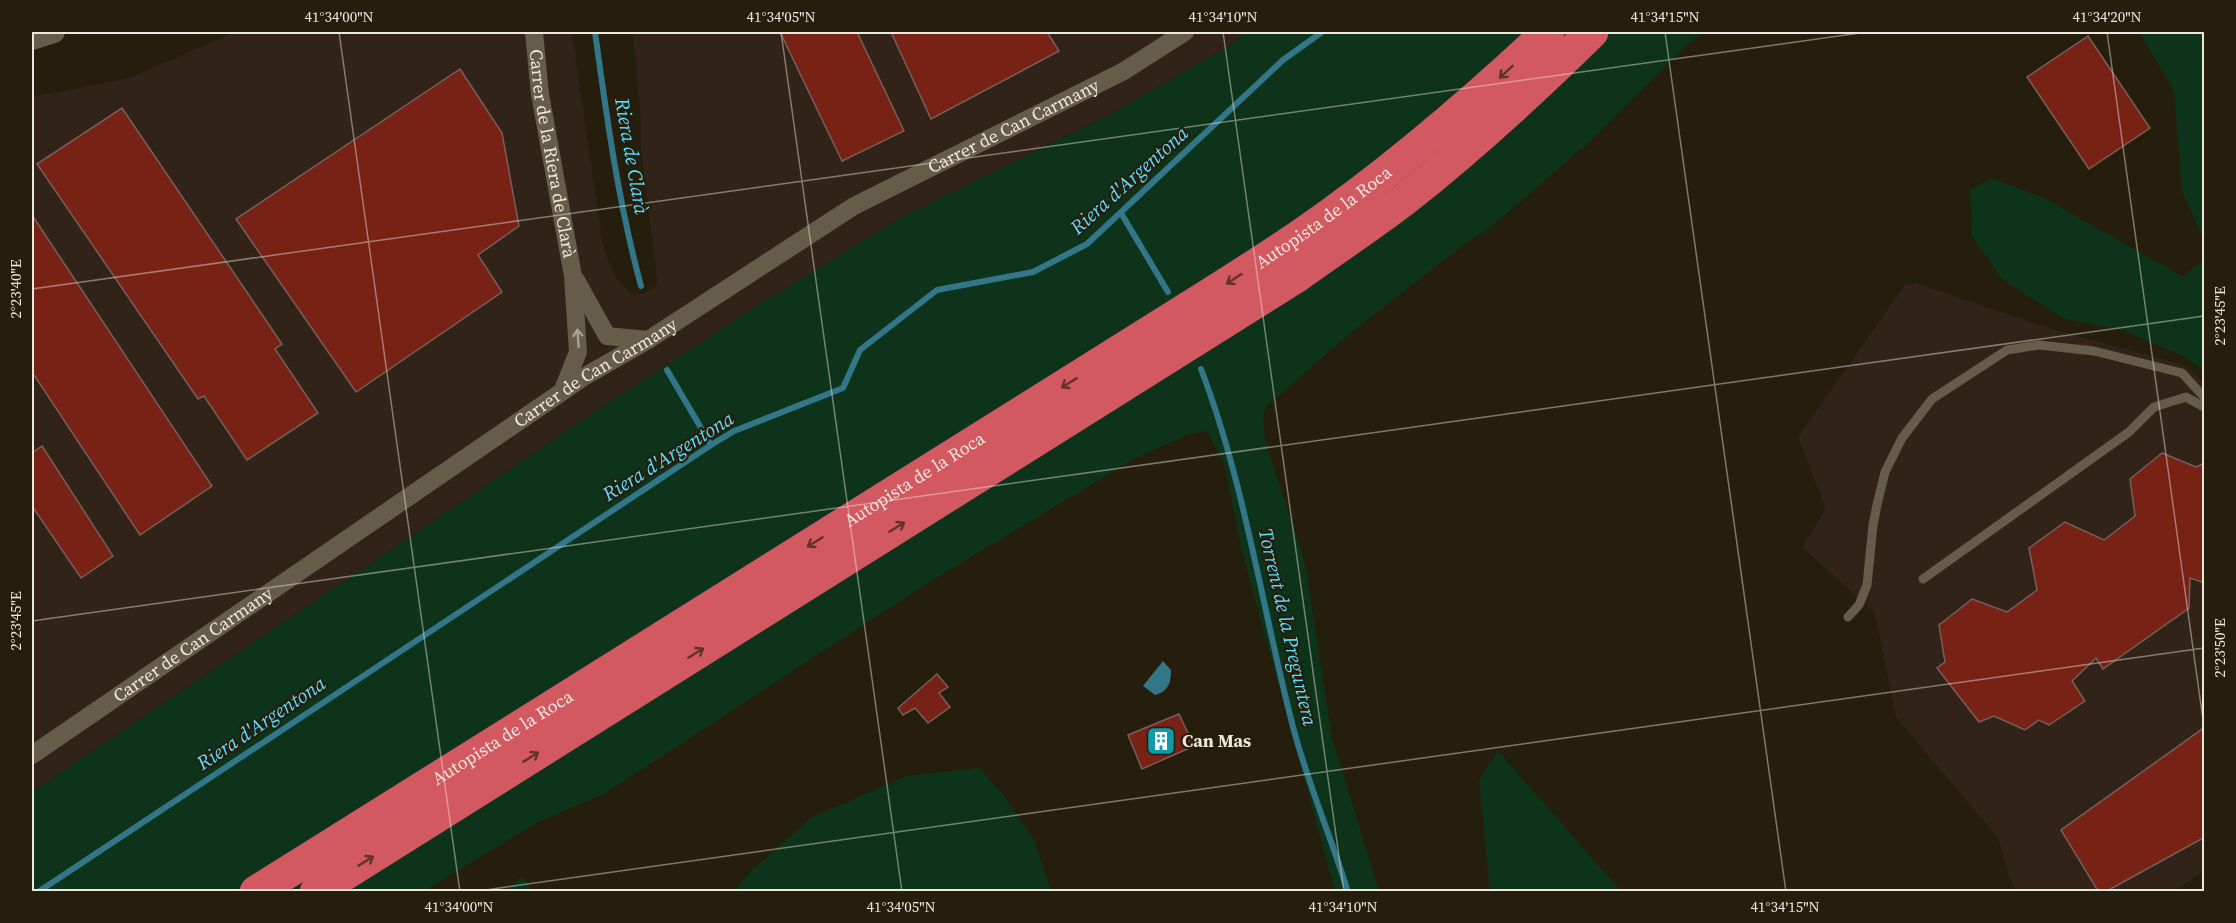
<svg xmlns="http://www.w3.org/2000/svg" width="2236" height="923" font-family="'Source Serif 4',serif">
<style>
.industrial{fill:#312317}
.green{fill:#0e331b}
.water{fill:#327688}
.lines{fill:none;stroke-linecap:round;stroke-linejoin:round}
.stream{stroke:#327688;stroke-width:6}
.building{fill:#782216;stroke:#775f5b;stroke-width:1.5}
.service{stroke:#655c49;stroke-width:9}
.minor{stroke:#655c49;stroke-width:18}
.tertiary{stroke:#655c49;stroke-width:22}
.motorway{stroke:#d25861;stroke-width:33}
.oneway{stroke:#62322a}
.oneway2{stroke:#a9a292}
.ticks{fill:none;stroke:#ede7dc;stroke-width:1.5;stroke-opacity:0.45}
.labels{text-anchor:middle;stroke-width:4.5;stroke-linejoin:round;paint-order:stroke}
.street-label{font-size:18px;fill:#ede7dc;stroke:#261e0d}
.poi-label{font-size:18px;font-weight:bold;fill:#ede7dc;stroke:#261e0d;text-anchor:start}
.water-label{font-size:20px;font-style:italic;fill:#5addfe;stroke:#261e0d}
.neatline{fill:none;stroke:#ede7dc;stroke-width:2}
.ticks-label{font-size:15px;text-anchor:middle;fill:#ede7dc}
</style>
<rect width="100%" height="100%" fill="#261e0d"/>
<path class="industrial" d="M235,32H572L602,241L608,261L617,280L631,293L643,294L658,285L641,149V121L633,32H1247L1226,48L1111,114L899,219L601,408L32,792V97L129,78Z
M1916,283L2051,329L2184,365L2204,383V871L2174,891H2017L2010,879L1998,838L1896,717L1875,613L1802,547L1826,509L1798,437L1905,285Z"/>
<path class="green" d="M1247,32H1704L1687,45L1588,143L1491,227L1466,243L1349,334L1266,407L1263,417L1265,441L1305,563L1332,738L1379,891H1335L1242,551L1225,465L1207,431L1189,434L1134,459L923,586L604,794L538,822L424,891L32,892V792L601,408L763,302L899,219L1111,114L1226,48Z
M2139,32H2204V240L2182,191L2174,90Z
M1992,178L2044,198L2183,277L2204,259V371L2187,358L2123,330L2064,319L2002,279L1972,236L1970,190Z
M1498,751L1621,891H1490L1479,780Z
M979,768L1003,794L1034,840L1051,891H734L752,870L811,818L906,776Z
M522,876L532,891H506Z"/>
<path class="water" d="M1163,661L1171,670C1171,684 1168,691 1155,695L1143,686Z"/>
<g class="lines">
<path class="stream" d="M595,32C607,119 618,201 641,286
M1121,213L1168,292
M1201,369C1245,484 1262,608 1293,727C1307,781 1331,837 1348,892
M667,370L711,445
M38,892L711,445L734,431L843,388L860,350L937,290L1033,272L1087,244L1283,60L1322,32"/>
</g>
<path class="building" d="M780,32H857L904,131L842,161Z
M891,32H1047L1059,51L931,119Z
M2088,36L2150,128L2089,169L2027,77Z
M460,69L502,133L519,226L478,255L502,292L356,392L236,219Z
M122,108L282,344L275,349L318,413L247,460L204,396L198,399L37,164Z
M32,215L212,486L140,535L32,372Z
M42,446L113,556L81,578L32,506V453Z
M2162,453L2196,467L2205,463V583L2190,578L2189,608L2103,669L2096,658L2072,681L2085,701L2049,725L2039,720L2025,730L1994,716L1979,722L1937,668L1945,662L1939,625L1972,599L2007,612L2037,590L2029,548L2065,522L2104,540L2135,516L2130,479Z
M937,674L948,687L939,693L950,707L928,723L915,708L903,715L898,708Z
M1179,714L1194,746L1142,769L1128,735Z
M2205,727V837L2107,891H2098L2061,830Z"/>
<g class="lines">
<path class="service" d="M1923,579L2129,432L2154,407L2186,397L2204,407
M1848,617L1859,605L1867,585L1873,525L1877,505L1885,472L1902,438L1932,399L2007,350L2039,345L2094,351L2182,373L2204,397"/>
<g class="minor">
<path id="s1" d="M534,32L540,94L573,276L578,352L562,392"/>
<path d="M576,280L607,336L648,340"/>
<path id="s2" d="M32,755L582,378L648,340L854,206L1124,71L1185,32"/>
</g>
<path class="tertiary" d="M32,39L54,32"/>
<g class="motorway">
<path id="s3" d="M256,892L1185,310C1225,285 1265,260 1304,233C1391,173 1471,104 1548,32"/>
<path d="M316,892L1297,276C1333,250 1370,226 1405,199C1471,147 1532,91 1592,32"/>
</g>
</g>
<defs><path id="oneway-shaft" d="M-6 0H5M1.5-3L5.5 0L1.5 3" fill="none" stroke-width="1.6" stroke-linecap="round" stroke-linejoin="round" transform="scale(1.5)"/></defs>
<g class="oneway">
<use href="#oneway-shaft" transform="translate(1506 72) rotate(137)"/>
<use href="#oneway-shaft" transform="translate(1234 279) rotate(147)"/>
<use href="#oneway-shaft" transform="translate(1069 383) rotate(148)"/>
<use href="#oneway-shaft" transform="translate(897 527) rotate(-32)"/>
<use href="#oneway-shaft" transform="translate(815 542) rotate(148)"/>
<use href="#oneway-shaft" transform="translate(696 653) rotate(-32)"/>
<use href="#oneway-shaft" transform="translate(531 757) rotate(-32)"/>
<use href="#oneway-shaft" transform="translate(366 861) rotate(-32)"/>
</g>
<use class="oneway2" href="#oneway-shaft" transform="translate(578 338) rotate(-94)"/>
<path class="ticks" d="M339,32L460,892M781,32L902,892M1223,32L1344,892M1665,32L1786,892M2107,32L2204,727M32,289L1867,32M32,621L2204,316M471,892L2204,648"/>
<defs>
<g id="building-square" transform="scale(1.5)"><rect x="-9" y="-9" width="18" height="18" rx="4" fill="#0f9aa8" stroke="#261e0d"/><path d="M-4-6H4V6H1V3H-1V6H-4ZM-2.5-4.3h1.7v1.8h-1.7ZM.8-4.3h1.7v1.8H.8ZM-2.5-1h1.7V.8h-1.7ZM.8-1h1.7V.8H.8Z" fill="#fff"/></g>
</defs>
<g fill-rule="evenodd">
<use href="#building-square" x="1161" y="741"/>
</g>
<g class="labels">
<g class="street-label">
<text dy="6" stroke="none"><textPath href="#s2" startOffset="1167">Carrer de Can Carmany</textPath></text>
<text dy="6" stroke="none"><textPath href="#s1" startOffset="123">Carrer de la Riera de Clarà</textPath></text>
<text dy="6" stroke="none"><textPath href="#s3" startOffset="1263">Autopista de la Roca</textPath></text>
<text dy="6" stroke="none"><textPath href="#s2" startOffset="681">Carrer de Can Carmany</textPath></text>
<text dy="6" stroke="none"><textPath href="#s3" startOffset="777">Autopista de la Roca</textPath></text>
<text dy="6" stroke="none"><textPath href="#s2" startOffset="195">Carrer de Can Carmany</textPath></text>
<text dy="6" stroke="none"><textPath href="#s3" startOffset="291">Autopista de la Roca</textPath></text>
</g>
<g class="poi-label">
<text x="1182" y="747">Can Mas</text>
</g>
<g class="water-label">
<text transform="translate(632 156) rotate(80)" y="7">Riera de Clarà</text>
<text transform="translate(1129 180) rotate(-42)" y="7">Riera d'Argentona</text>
<text transform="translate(668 456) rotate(-32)" y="7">Riera d'Argentona</text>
<text transform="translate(1288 627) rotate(77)" y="7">Torrent de la Preguntera</text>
<text transform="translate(261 723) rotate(-34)" y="7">Riera d'Argentona</text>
</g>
</g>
<rect width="2236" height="923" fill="none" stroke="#261e0d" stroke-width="66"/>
<rect x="33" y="33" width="2170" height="857" class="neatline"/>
<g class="ticks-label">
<text x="339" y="22">41°34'00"N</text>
<text x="781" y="22">41°34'05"N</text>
<text x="1223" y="22">41°34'10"N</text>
<text x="1665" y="22">41°34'15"N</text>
<text x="2107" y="22">41°34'20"N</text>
<text transform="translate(16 289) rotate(-90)" y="5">2°23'40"E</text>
<text transform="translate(2220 316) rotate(-90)" y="5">2°23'45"E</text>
<text transform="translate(16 621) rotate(-90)" y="5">2°23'45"E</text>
<text transform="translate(2220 648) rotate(-90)" y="5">2°23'50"E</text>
<text x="459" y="912">41°34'00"N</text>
<text x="901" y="912">41°34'05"N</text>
<text x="1343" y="912">41°34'10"N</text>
<text x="1785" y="912">41°34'15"N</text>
</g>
</svg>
